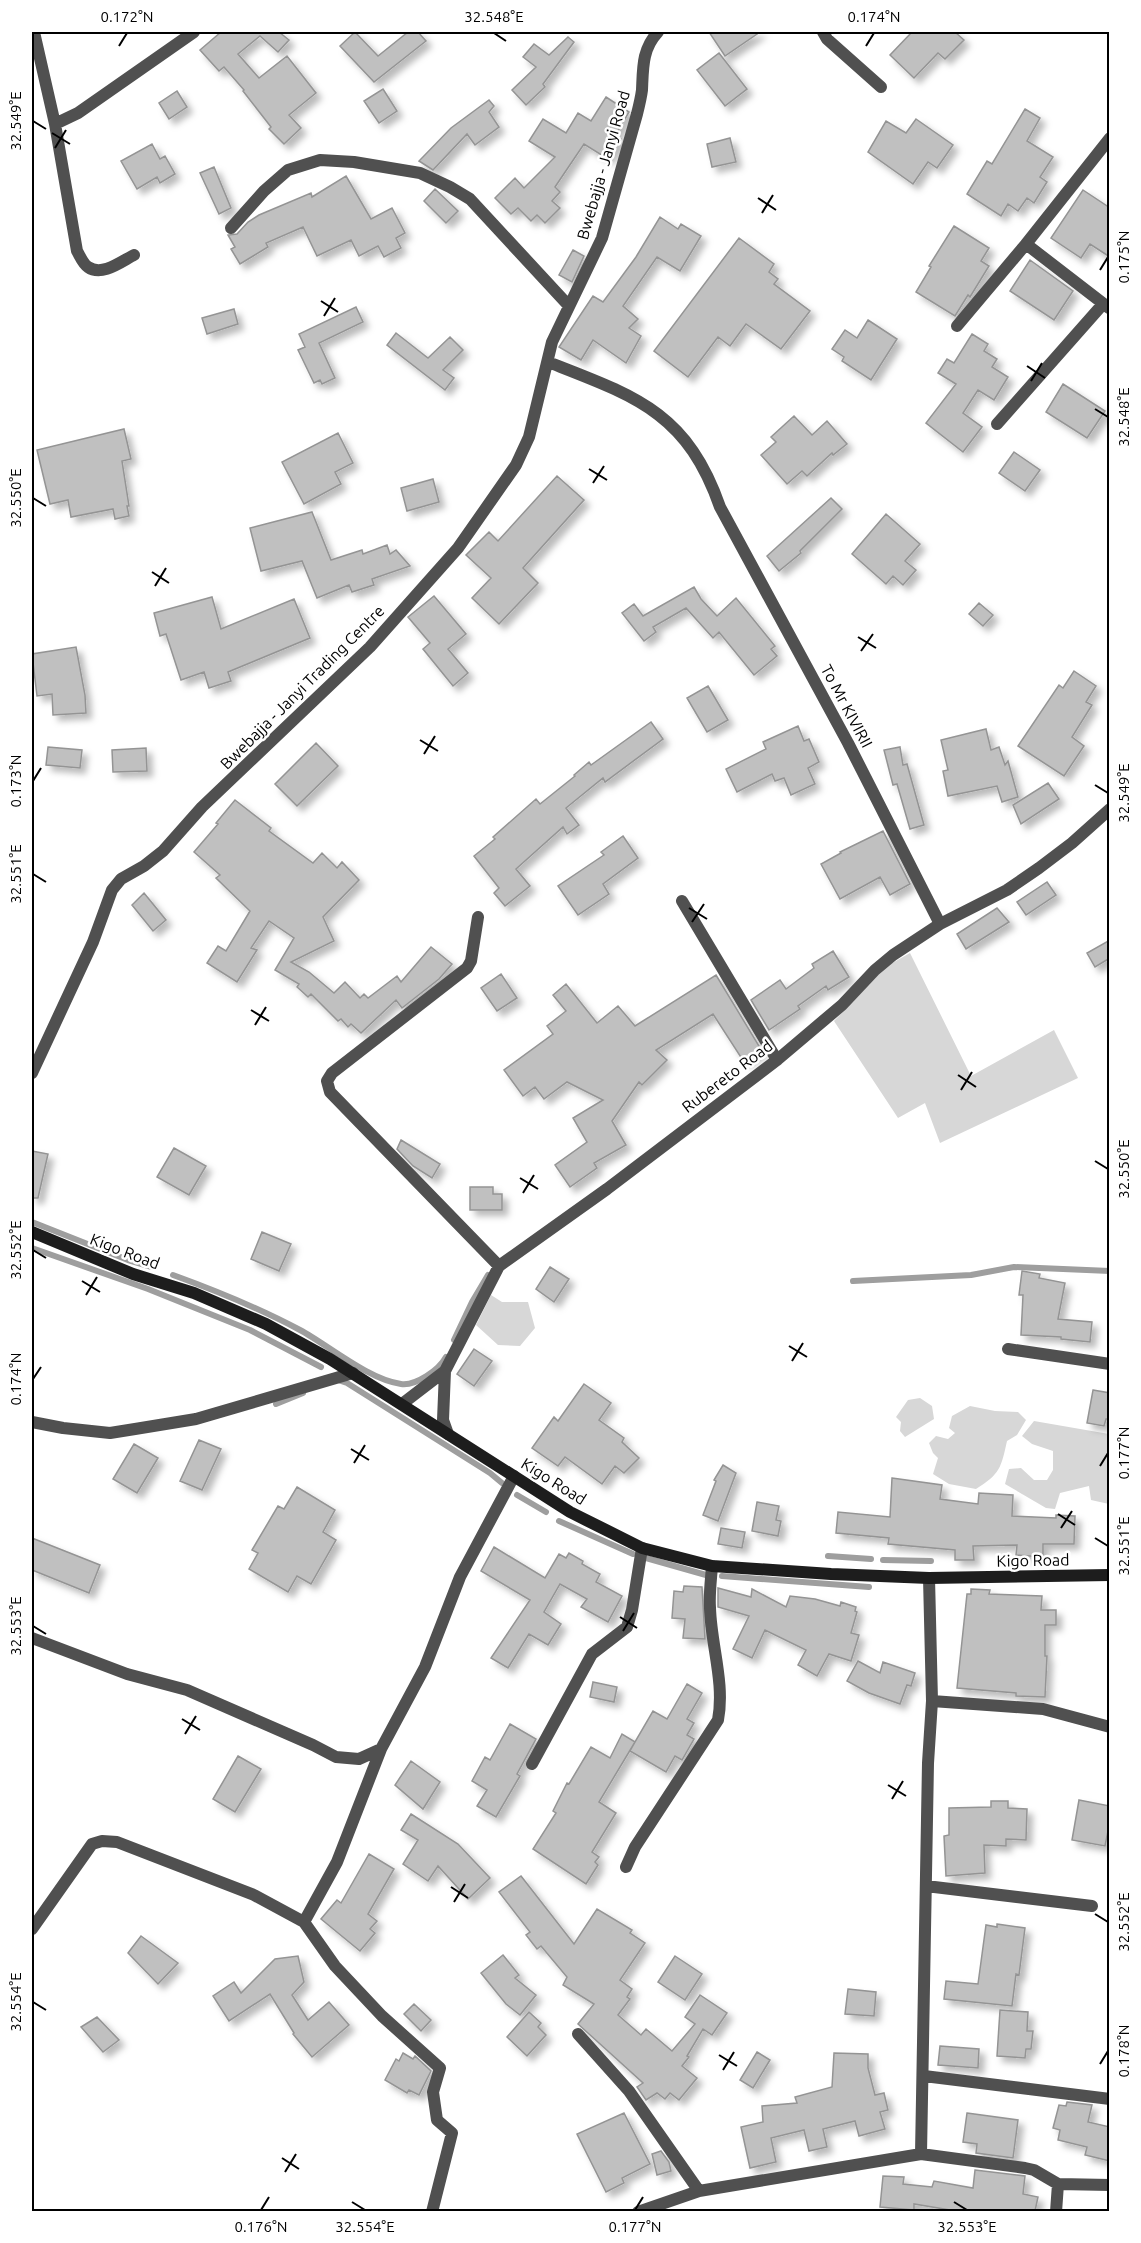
<svg xmlns="http://www.w3.org/2000/svg" width="1141" height="2243" font-family="Ubuntu,sans-serif">
<style>
.green{fill:#d7d7d7}
.lines{fill:none;stroke-linecap:round;stroke-linejoin:round}
.stream{stroke:#9e9e9e;stroke-width:6}
.building{fill:#c0c0c0;stroke:#949494;stroke-width:1.5;filter:url(#shadow)}
.street{stroke:#505050;stroke-width:12}
.secondary{stroke:#1d1d1d;stroke-width:12}
.ticks{fill:none;stroke:#000;stroke-width:2}
.labels{text-anchor:middle;stroke-width:5;stroke-linejoin:round;paint-order:stroke}
.street-label{font-size:16px;fill:#000;stroke:#fff}
.neatline{fill:none;stroke:#000;stroke-width:2}
.ticks-label{font-size:15px;text-anchor:middle;fill:#000}
</style>
<defs>
<filter id="shadow"><feDropShadow dx="5.5" dy="5.5" stdDeviation="3" flood-color="#0004"/></filter>
</defs>
<rect width="100%" height="100%" fill="#fff"/>
<path class="green" d="M910,953L971,1076L1054,1030L1078,1078L940,1143L925,1103L898,1118L834,1021L887,966Z
M491,1295L502,1302H528L535,1328L520,1346L498,1345L476,1325Z
M920,1398L932,1406L934,1419L905,1437L900,1431L901,1422L896,1417L908,1400Z
M970,1406L995,1411L1018,1412L1026,1420L1017,1435L1007,1441C1001,1468 1000,1474 976,1489L949,1484L933,1474L938,1458L933,1453L929,1443L936,1436L948,1439L955,1433L949,1428L952,1416Z
M1034,1421L1109,1434V1504L1091,1500L1089,1486L1060,1493L1055,1509L1046,1508L1005,1484L1009,1469L1021,1468L1034,1480H1047L1053,1470V1451L1032,1444L1022,1436Z"/>
<g class="lines">
<path class="stream" d="M32,1222L128,1260L152,1267
M32,1248L148,1289L250,1330L321,1367
M173,1275C217,1291 259,1308 300,1330C328,1345 369,1380 401,1384C416,1386 439,1370 446,1357
M853,1281L971,1275L1014,1267L1110,1271
M454,1340L472,1302L488,1275
M338,1380L347,1383L490,1473L502,1483
M276,1404L303,1393
M517,1495L546,1512
M559,1521L633,1554
M828,1556L871,1559
M646,1558L706,1575
M883,1560L931,1561
M722,1576L869,1587"/>
</g>
<path class="building" d="M221,32H279L289,40L278,52L260,36L238,54L259,78L287,56L316,93L289,115L301,128L284,144L269,129L271,127L243,91L244,90L224,67L219,71L200,50Z
M355,32L378,56L408,32H418L426,41L374,82L340,46Z
M709,32H760L725,56Z
M912,32H955L964,40L945,59L938,53L914,78L890,55Z
M568,37L574,42L543,84L545,87L526,105L512,90L536,67L523,57L534,44L549,55Z
M719,53L747,89L725,106L697,70Z
M383,89L397,111L379,123L364,101Z
M177,91L187,107L169,119L159,103Z
M606,97L629,112L615,136L621,139L608,159L584,144L555,187L560,192L552,201L560,208L545,223L537,215L531,221L518,208L511,214L495,198L515,178L524,188L555,157L529,141L543,119L566,133L578,113L591,121Z
M489,100L494,106L489,112L499,127L475,145L467,134L433,170L419,161L451,128Z
M1025,109L1040,118L1027,141L1053,157L1040,177L1047,182L1034,203L1027,198L1018,211L1008,204L1001,216L967,194L987,161L992,164Z
M916,119L953,145L937,168L928,162L913,184L868,152L886,121L906,133Z
M730,138L736,162L712,167L707,144Z
M152,144L160,159L165,156L175,174L160,183L157,177L137,189L121,161Z
M214,167L231,208L219,214L200,173Z
M346,176L371,219L392,208L405,233L396,238L401,248L384,257L378,246L359,256L351,240L317,256L303,227L266,243L268,247L240,264L231,249L235,247L228,235L237,234L248,222L259,215L311,193L312,197Z
M435,189L458,211L446,223L424,201Z
M1083,190L1110,208V257L1090,244L1081,258L1051,238Z
M660,217L678,229L681,224L701,236L680,271L657,257L623,306L638,319L629,328L641,336L626,363L593,340L581,360L559,347L593,296L603,302L636,257Z
M954,226L989,248L981,261L989,266L970,297L968,295L955,316L916,292L931,267L929,266Z
M739,238L774,264L769,272L778,279L774,284L810,311L781,349L746,324L730,346L718,337L688,377L654,351Z
M573,250L584,256L572,282L559,275Z
M1030,260L1073,291L1054,320L1010,291Z
M356,307L363,322L319,343L335,378L322,384L320,380L314,383L298,350L305,347L299,334Z
M234,309L238,324L207,334L202,318Z
M868,320L897,339L871,380L842,361L844,357L832,349L845,330L857,338Z
M396,333L428,358L450,337L463,350L443,370L454,378L445,390L387,345Z
M972,334L988,344L984,351L997,359L992,367L1008,377L994,400L978,390L963,413L982,427L963,452L926,423L956,384L938,373L947,359L954,363Z
M1063,384L1105,411L1087,438L1046,412Z
M794,416L812,435L827,421L847,444L833,455L832,453L807,476L802,471L787,484L761,455L776,442L771,437Z
M124,429L131,459L122,461L129,506H127L129,516L115,519L113,509L71,517L68,500L50,504L37,450Z
M338,433L353,463L335,472L341,484L304,504L282,462Z
M1014,452L1040,470L1025,491L999,473Z
M557,476L584,500L523,568L538,583L499,624L472,598L491,578L466,555L489,532L498,541Z
M433,479L439,502L407,511L401,488Z
M831,498L842,509L800,551L801,553L779,571L767,556Z
M312,512L331,560L362,550L363,554L387,545L390,554L396,550L410,566L372,579L374,585L352,592L349,585L317,598L302,561L261,571L250,528Z
M886,514L920,544L905,561L916,570L903,585L893,576L886,584L852,554Z
M694,587L701,599L717,616L736,598L775,646L771,649L777,656L754,675L719,632L713,638L686,608L653,627L656,632L644,641L622,613L634,604L643,616Z
M434,596L466,634L448,649L468,673L453,686L423,649L430,643L408,617Z
M212,597L221,629L294,599L310,638L228,672L231,681L209,688L204,672L181,680L166,634L160,636L154,613Z
M979,603L993,615L983,626L969,614Z
M76,647L85,695L86,713L53,715L52,694L37,696L32,654Z
M1074,671L1096,686L1086,702L1092,705L1072,737L1084,746L1064,776L1018,746L1059,685L1063,688Z
M708,686L728,720L707,732L687,698Z
M651,722L663,739L605,782L603,778L566,808L579,825L567,834L563,827L516,869L530,886L505,906L494,893L499,888L474,856L495,839L493,837L536,799L540,804L575,776L574,775L589,762L591,765Z
M798,726L804,741L809,739L819,762L808,768L815,784L791,795L784,778L775,781L772,774L737,792L726,769L766,749L763,742Z
M986,729L991,750L999,747L1005,765L1008,761L1018,797L1002,802L997,786L948,796L943,771L948,770L941,740Z
M316,743L338,766L297,806L275,784Z
M48,747L82,750L80,768L46,765Z
M900,747L903,765L907,764L924,825L910,829L897,784L893,785L884,750Z
M146,748L147,771L113,772L112,750Z
M1048,783L1059,799L1021,824L1013,805Z
M235,800L271,828L269,831L313,863L322,853L337,868L342,862L359,880L323,917L334,941L291,962L309,972L334,993L345,982L360,998L364,994L368,998L397,976L401,982L431,947L452,964L439,979L402,1008L396,1000L361,1033L351,1024L348,1027L341,1019L338,1021L311,994L308,997L297,987L299,984L275,970L294,938L269,921L251,948L257,950L237,982L207,963L218,946L226,951L250,911L216,878L220,875L194,852L218,824L216,823Z
M883,831L910,884L890,895L880,877L840,899L821,864L841,853L840,852Z
M623,836L638,858L603,884L609,894L578,915L558,886L604,855L601,852Z
M1047,882L1056,895L1026,915L1017,902Z
M144,893L166,920L153,931L132,905Z
M997,908L1009,922L966,949L957,934Z
M1110,940V958L1095,967L1087,953Z
M833,951L849,977L828,990L826,986L798,1006L800,1009L769,1030L751,1000L780,980L786,989L814,968L812,964Z
M501,974L517,998L497,1011L481,988Z
M716,975L762,1051L744,1062L713,1014L656,1050L667,1060L642,1085L639,1082L612,1121L626,1145L594,1163L597,1168L570,1187L555,1165L587,1142L573,1118L603,1100L567,1082L544,1099L535,1087L523,1096L504,1070L553,1034L547,1026L566,1011L553,995L566,984L597,1023L618,1006L635,1026Z
M401,1140L440,1164L432,1178L413,1166L397,1149Z
M174,1148L206,1166L189,1195L157,1177Z
M32,1151L48,1154L38,1198H32Z
M470,1187H493V1194H502V1210H470Z
M262,1232L291,1244L279,1271L251,1259Z
M550,1267L569,1279L554,1302L536,1289Z
M1022,1271L1040,1274L1039,1278L1065,1283L1058,1319L1092,1322L1090,1342L1061,1339V1337L1021,1335L1023,1295H1019Z
M474,1349L492,1361L474,1386L457,1374Z
M584,1384L611,1403L599,1420L624,1438L622,1442L639,1458L624,1473L615,1466L602,1484L565,1457L558,1466L532,1448L554,1417L558,1421Z
M1093,1390L1110,1393V1419H1106L1104,1426L1087,1423Z
M199,1440L221,1449L202,1490L180,1481Z
M134,1444L158,1458L137,1493L113,1479Z
M723,1465L736,1473L718,1521L703,1515L716,1481L714,1480Z
M892,1478L942,1485L940,1499L978,1504L979,1493L1013,1495L1012,1516L1056,1518V1515L1075,1516L1074,1544H1043V1557L1016,1555L1017,1545L973,1546L974,1560H955V1550L888,1544L889,1538L836,1533L838,1512L890,1517Z
M297,1487L335,1510L323,1532L336,1540L311,1584L297,1576L288,1592L249,1569L258,1553L252,1550L278,1506L284,1509Z
M757,1502L779,1506L776,1520L781,1521L778,1536L752,1531Z
M721,1528L745,1532L742,1548L718,1544Z
M32,1538L100,1565L89,1593L32,1570Z
M494,1547L545,1578L559,1554L566,1558L569,1553L583,1561L582,1564L600,1574L596,1582L622,1596L608,1622L581,1607L587,1599L560,1584L544,1612L561,1624L548,1645L529,1634L508,1668L491,1658L530,1600L481,1571Z
M684,1586L702,1587L705,1639L683,1638L685,1619L672,1618L674,1591L683,1592Z
M718,1588L751,1597L752,1589L786,1607L790,1596L815,1599L840,1606L841,1602L856,1607L855,1611L857,1612L851,1633L859,1635L851,1661L829,1654L817,1676L798,1665L806,1650L765,1630L752,1658L733,1649L749,1616L718,1607Z
M971,1589L990,1590L989,1594L1042,1596L1041,1610H1056V1625H1045V1656H1047L1045,1697L1016,1696V1693L957,1688L967,1594H971Z
M858,1661L880,1673L883,1662L915,1673L911,1686L907,1685L900,1704L869,1693L847,1681Z
M593,1682L617,1687L614,1702L590,1697Z
M687,1684L702,1693L687,1719L694,1723L687,1735L694,1739L682,1760L675,1756L666,1772L630,1751L635,1742L599,1802L616,1813L592,1852L599,1857L595,1862L598,1865L586,1884L533,1849L556,1813L553,1811L567,1783L569,1784L591,1747L610,1758L622,1734L635,1742L653,1711L667,1719Z
M510,1724L536,1739L517,1774L520,1776L496,1817L477,1806L487,1790L472,1781L485,1757L490,1760Z
M238,1756L261,1769L235,1812L213,1799Z
M411,1761L440,1782L423,1809L395,1785Z
M1079,1800L1110,1806V1821L1105,1846L1072,1840Z
M991,1801H1008V1808L1027,1809L1026,1840L1006,1839V1846L984,1845L985,1873L946,1876L944,1836L949,1835V1808L991,1807Z
M411,1814L458,1844L490,1878L468,1899L438,1866L428,1881L403,1864L418,1840L401,1830Z
M369,1854L394,1869L368,1914L377,1921L370,1929L375,1933L360,1951L321,1919L337,1900L341,1903Z
M521,1876L574,1944L597,1909L632,1930L630,1933L645,1943L620,1980L632,1989L627,1997L630,1999L618,2015L641,2035L646,2029L672,2051L695,2024L685,2017L700,1995L727,2013L712,2035L703,2029L687,2056L689,2057L682,2066L697,2078L679,2100L670,2093L665,2099L657,2093L646,2100L637,2087L643,2083L578,2024L594,2004L563,1985L567,1977L541,1946L537,1949L526,1935L530,1932L499,1892Z
M997,1924L1025,1928L1019,1975L1016,1974L1012,2006L944,1999L946,1981L978,1984L986,1925L997,1927Z
M141,1936L178,1963L158,1984L128,1953Z
M503,1955L519,1975L515,1978L536,1995L520,2015L506,2004L481,1973Z
M298,1956L304,1982L292,1995L308,2020L329,2002L349,2025L312,2057L293,2034L294,2033L270,1994L229,2021L213,1996L234,1982L241,1993L275,1959Z
M675,1956L702,1974L685,2000L658,1982Z
M848,1989L876,1992L874,2016L845,2014Z
M414,2004L431,2020L421,2031L404,2014Z
M1000,2010L1028,2012L1027,2031H1033L1031,2049H1026L1025,2058L997,2056Z
M529,2012L541,2023L538,2027L546,2035L527,2056L507,2037Z
M97,2017L119,2040L103,2052L81,2027Z
M940,2046L979,2049L978,2068L938,2065Z
M757,2052L770,2060L753,2088L740,2080Z
M403,2053L413,2059L415,2056L431,2071L419,2095L409,2090L407,2093L385,2080L396,2059L399,2061Z
M834,2053L868,2054V2068L875,2095L884,2093L888,2110L880,2112L885,2129L859,2136L855,2121L823,2129L827,2147L809,2151L804,2130L771,2138L776,2162L750,2168L741,2127L763,2122L762,2106L797,2103L795,2097L832,2087Z
M1067,2102L1092,2105L1088,2122L1110,2127V2161L1085,2155L1087,2147L1058,2140L1060,2130L1053,2128L1059,2105L1066,2106Z
M624,2113L650,2164L622,2178L624,2183L606,2192L577,2134Z
M967,2113L1018,2120L1013,2158L976,2153L977,2144L963,2142Z
M661,2151L669,2162L671,2171L657,2175L652,2154Z
M975,2170L1025,2176L1023,2194L1038,2197L1035,2211H956L914,2204V2210L880,2207L883,2176L904,2177L903,2184L932,2187L934,2181L973,2188Z"/>
<g class="lines">
<path class="street" d="M34,32L55,124L78,113L194,32
M823,32L827,39L881,87
M55,124L77,251C80,256 83,264 88,267C102,277 122,261 134,255
M231,228L264,191L288,170L320,160L354,162L420,173L450,187L470,199L569,306
M1026,244L1109,308
M957,326L1026,244L1110,138
M548,362C635,396 687,412 720,507L848,743L940,924
M997,424L1103,304
M682,901L777,1060
M478,917L471,961L467,968L332,1073L327,1081L330,1092L499,1266
M32,1073L93,942L112,890L121,879L144,866L163,851L202,807L370,647L458,548L516,465L529,437L552,342L602,238L637,114C639,106 641,98 642,90C643,68 642,49 658,32
M1008,1349L1110,1364
M445,1371L443,1420L448,1434
M402,1404L445,1371L499,1266L607,1189L777,1060L842,1005L875,970L893,955L940,924L1007,890L1039,868L1072,843L1110,809
M32,1422L63,1428L110,1433L135,1429L196,1419L353,1373
M929,1578L932,1701L928,1763L921,2154L1025,2168L1034,2170L1058,2184L1110,2185
M32,1638L127,1674L187,1690L313,1745L336,1757L359,1759L381,1749
M932,1701L1043,1709L1110,1727
M532,1764L592,1654L627,1627L632,1610L642,1548
M626,1867L635,1847L718,1720C725,1683 711,1645 710,1608C709,1594 711,1580 712,1566
M926,1886L1092,1906
M304,1922L337,1862L381,1749L425,1667L460,1577L514,1476
M32,1929L92,1844L102,1841L117,1842L254,1895L304,1922L335,1966L382,2016L440,2068L433,2092L437,2120L452,2133L432,2212
M578,2034L629,2091L699,2191
M924,2076L1110,2099
M638,2212L699,2191L921,2154
M1056,2212L1058,2184"/>
<path class="secondary" d="M32,1232L133,1274L194,1293L266,1324L330,1359L570,1512L642,1548L712,1566L831,1574L929,1578L1110,1575"/>
</g>
<path class="ticks" d="M494,33L506,41M119,46L127,33M866,46L874,33M33,121L46,129M52,133L70,144M55,148L66,130M758,198L776,210M762,213L773,195M1100,270L1108,257M321,301L338,312M324,316L335,298M1027,366L1045,378M1031,381L1042,363M1095,409L1108,417M589,469L607,480M593,483L604,466M33,498L46,506M152,572L169,583M155,586L166,568M858,637L876,648M861,651L873,634M420,740L438,751M424,754L435,736M33,781L41,768M1095,785L1108,793M33,874L46,882M689,908L707,919M692,922L704,904M251,1010L269,1021M255,1025L266,1007M958,1075L976,1087M961,1090L972,1072M1095,1161L1108,1169M520,1178L538,1189M523,1193L534,1175M33,1250L46,1258M82,1281L100,1292M86,1295L97,1277M789,1346L807,1357M792,1361L803,1343M33,1379L41,1367M351,1449L369,1460M354,1463L365,1445M1100,1466L1108,1453M1058,1514L1075,1525M1061,1528L1072,1511M1095,1538L1108,1546M620,1617L637,1628M33,1626L46,1634M623,1631L634,1613M182,1719L200,1730M185,1734L196,1716M888,1785L906,1796M892,1799L903,1781M451,1887L468,1898M454,1902L465,1884M1095,1914L1108,1922M33,2002L46,2010M719,2055L737,2066M1100,2064L1108,2051M723,2070L734,2052M282,2158L299,2169M285,2172L296,2154M352,2202L365,2210M954,2202L967,2210M261,2210L269,2197M635,2210L643,2197"/>
<g class="labels">
<g class="street-label">
<text transform="translate(603 165) rotate(-74)" y="6">Bwebajja - Janyi Road</text>
<text transform="translate(302 687) rotate(-45)" y="6">Bwebajja - Janyi Trading Centre</text>
<text transform="translate(847 706) rotate(62)" y="6">To Mr KIVIRII</text>
<text transform="translate(727 1076) rotate(-37)" y="6">Rubereto Road</text>
<text transform="translate(125 1251) rotate(21)" y="6">Kigo Road</text>
<text transform="translate(554 1481) rotate(32)" y="6">Kigo Road</text>
<text transform="translate(1033 1560) rotate(-1)" y="6">Kigo Road</text>
</g>
</g>
<rect width="1141" height="2243" fill="none" stroke="#ffffff" stroke-width="66"/>
<rect x="33" y="33" width="1075" height="2177" class="neatline"/>
<g class="ticks-label">
<text x="127" y="22">0.172°N</text>
<text x="494" y="22">32.548°E</text>
<text x="874" y="22">0.174°N</text>
<text transform="translate(16 121) rotate(-90)" y="5">32.549°E</text>
<text transform="translate(1124 257) rotate(-90)" y="5">0.175°N</text>
<text transform="translate(1124 417) rotate(-90)" y="5">32.548°E</text>
<text transform="translate(16 498) rotate(-90)" y="5">32.550°E</text>
<text transform="translate(16 781) rotate(-90)" y="5">0.173°N</text>
<text transform="translate(1124 793) rotate(-90)" y="5">32.549°E</text>
<text transform="translate(16 874) rotate(-90)" y="5">32.551°E</text>
<text transform="translate(1124 1169) rotate(-90)" y="5">32.550°E</text>
<text transform="translate(16 1250) rotate(-90)" y="5">32.552°E</text>
<text transform="translate(16 1379) rotate(-90)" y="5">0.174°N</text>
<text transform="translate(1124 1453) rotate(-90)" y="5">0.177°N</text>
<text transform="translate(1124 1546) rotate(-90)" y="5">32.551°E</text>
<text transform="translate(16 1626) rotate(-90)" y="5">32.553°E</text>
<text transform="translate(1124 1922) rotate(-90)" y="5">32.552°E</text>
<text transform="translate(16 2002) rotate(-90)" y="5">32.554°E</text>
<text transform="translate(1124 2051) rotate(-90)" y="5">0.178°N</text>
<text x="261" y="2232">0.176°N</text>
<text x="365" y="2232">32.554°E</text>
<text x="635" y="2232">0.177°N</text>
<text x="967" y="2232">32.553°E</text>
</g>
</svg>
